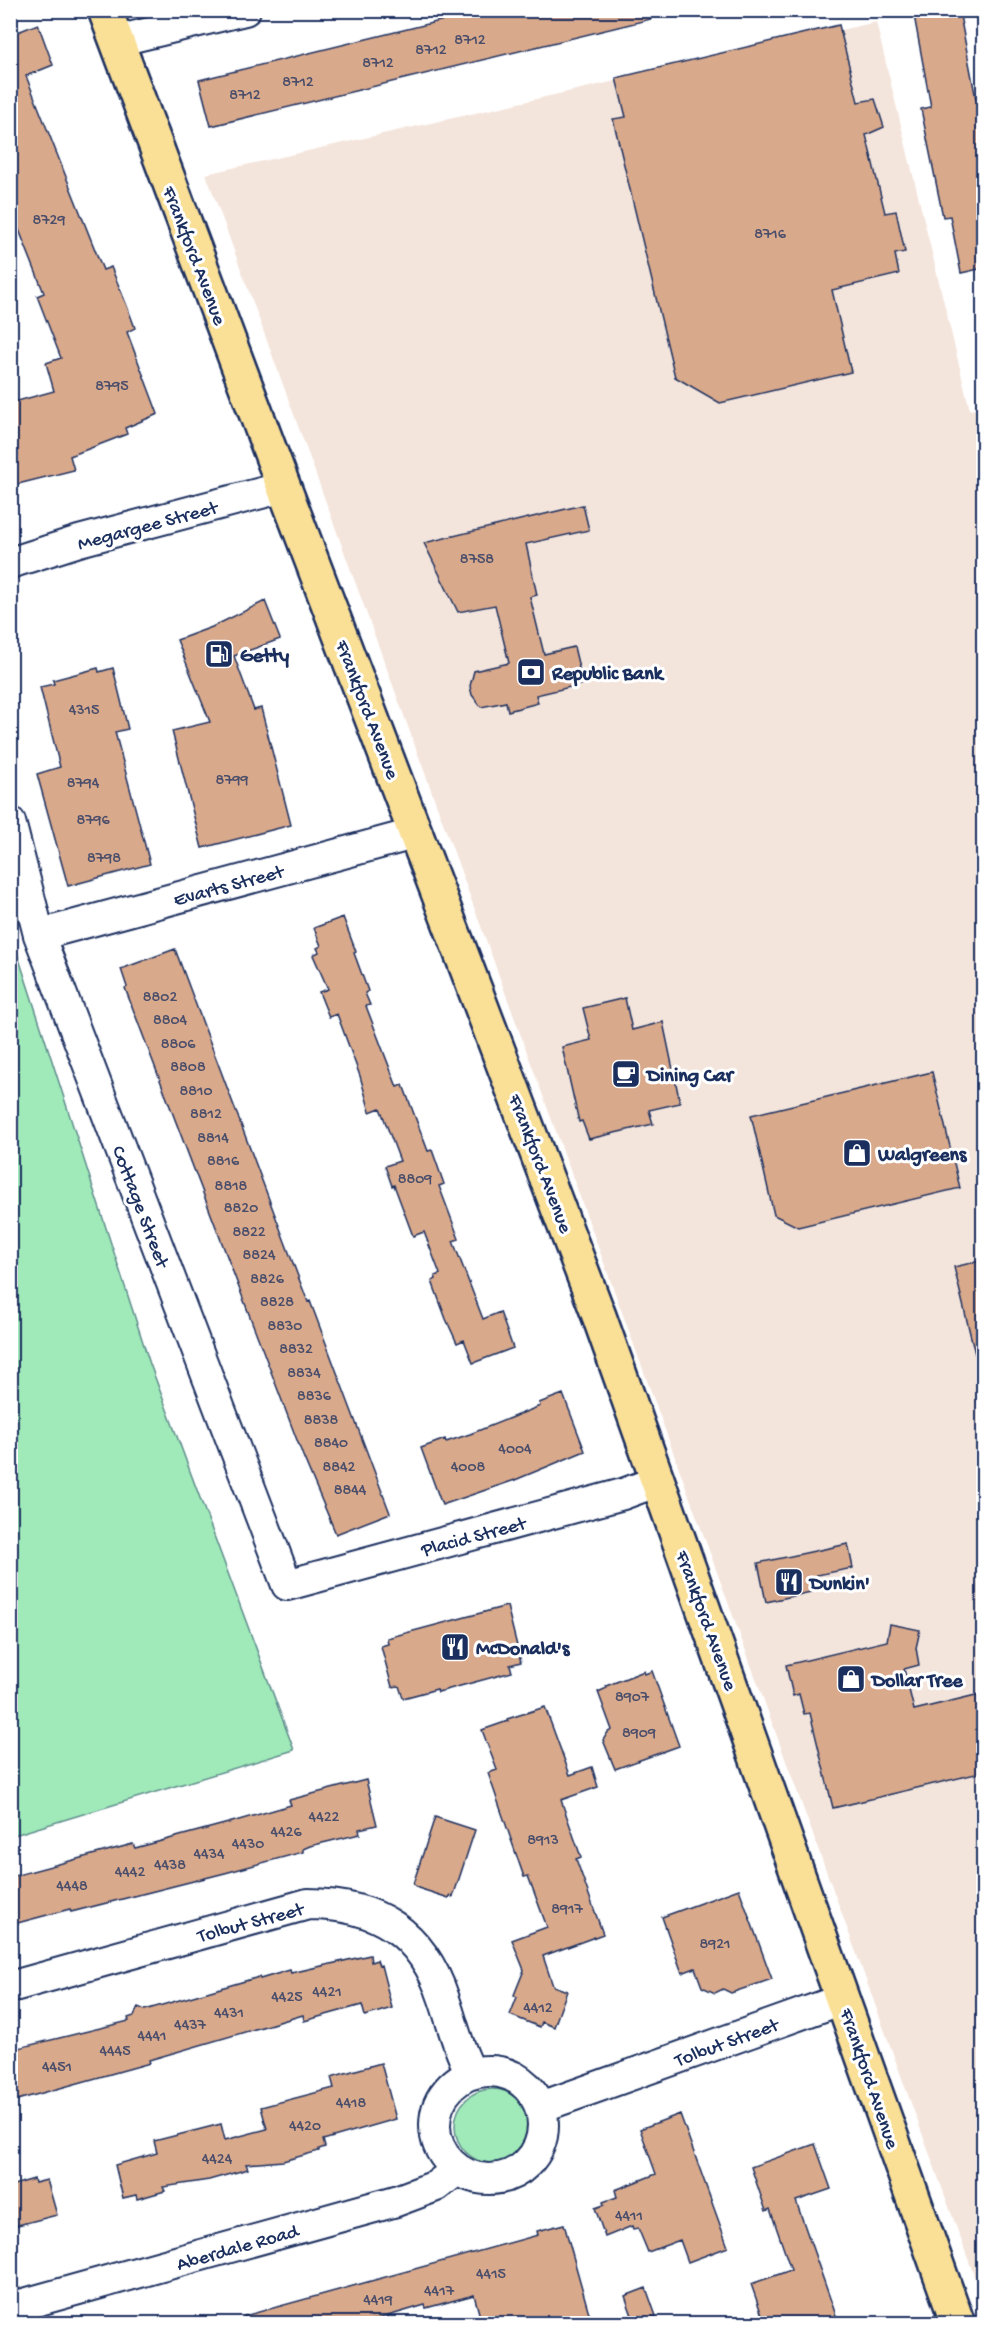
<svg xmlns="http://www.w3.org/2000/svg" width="994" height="2334" font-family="'Gochi Hand',sans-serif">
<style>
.built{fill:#f4e5dc}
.green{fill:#a0eab9;stroke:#5e8c8c;stroke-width:1.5}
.building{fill:#d9a98c;stroke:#1b2f5e;stroke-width:1.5}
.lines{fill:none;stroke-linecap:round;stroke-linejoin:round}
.minor-casing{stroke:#1b2f5e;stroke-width:34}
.primary-casing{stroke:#1b2f5e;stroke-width:38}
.minor{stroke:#fff;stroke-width:30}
.primary{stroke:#fadf96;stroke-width:33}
.labels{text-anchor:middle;stroke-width:6;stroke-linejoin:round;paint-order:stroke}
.number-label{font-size:16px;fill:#4a4e6a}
.street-label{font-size:20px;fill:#1b2f5e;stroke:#fff}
.poi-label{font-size:20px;font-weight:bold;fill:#1b2f5e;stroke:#fff;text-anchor:start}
</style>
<rect width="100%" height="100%" fill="#fff"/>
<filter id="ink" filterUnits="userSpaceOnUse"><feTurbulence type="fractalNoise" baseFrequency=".0167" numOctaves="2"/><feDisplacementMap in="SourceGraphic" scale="12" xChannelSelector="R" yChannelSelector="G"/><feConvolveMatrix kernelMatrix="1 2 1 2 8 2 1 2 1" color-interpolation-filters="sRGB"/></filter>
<g filter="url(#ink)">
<path class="built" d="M876,22L970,410L984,408L983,2300L206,174Z"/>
<path class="green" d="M11,934L150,1364L294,1750L11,1836Z
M455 2126a37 37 0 1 1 74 0a37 37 0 1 1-74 0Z"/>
<path class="building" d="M485,10H650L651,19L211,126L199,80Z
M913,10H959L976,99L981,98L984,110V268L961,273L950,216L943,217L921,109L931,107Z
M38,24L53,65L26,76L103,270L111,267L127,306L135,328L127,332L158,414L125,428L127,434L70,456L74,470L10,486V403L54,391L46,363L61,358L37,296L44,293L10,207V35Z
M839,25L858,102L875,99L884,127L866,135L885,213L896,211L905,252L895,254L899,274L832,290L851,372L720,403L675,377L613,119L626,117L616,78Z
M583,505L589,530L526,544L537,595L530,597L544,654L574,647L583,684L536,695L538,703L508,711L506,702L481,707L472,695L470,686L474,671L509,663L495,605L458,612L424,543Z
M265,601L280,639L234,656L254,710L261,708L291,825L202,848L172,731L210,722L177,640L212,627Z
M98,668L99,672L113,668L128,729L115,732L150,864L68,886L37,774L60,767L40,687L54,684L53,680Z
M343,917L356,952L354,953L368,991L365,993L370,1005L366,1006L397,1087L403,1085L428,1151L432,1150L444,1184L439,1186L459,1239L453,1241L483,1319L500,1312L513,1348L473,1363L464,1340L457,1343L446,1319L432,1281L436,1279L435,1276L440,1274L424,1232L413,1236L394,1185L392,1186L385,1166L400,1161L380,1108L370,1112L360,1076L337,1014L329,1017L319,992L328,989L313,955L319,952L317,948L321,946L314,928Z
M175,949L299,1279L308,1302L310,1301L390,1513L336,1534L303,1456L125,988L127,987L121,969Z
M625,998L632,1030L663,1022L680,1103L649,1110L653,1124L589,1139L582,1121L579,1122L562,1047L591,1040L583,1008Z
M932,1072L960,1188L798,1227L774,1215L751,1115Z
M984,1260V1353L975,1354L954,1267Z
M563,1394L585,1451L515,1480L442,1505L421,1448L445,1439L446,1442L470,1434L540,1406L539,1403Z
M848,1544L853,1568L817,1575L820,1590L766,1602L758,1563Z
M507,1606L521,1662L510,1665L512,1672L438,1692L437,1689L403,1698L399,1686L392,1687L381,1646L388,1644L387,1638Z
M890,1624L920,1630L916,1648L919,1665L904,1669L914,1710L980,1694L984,1710V1772L833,1808L810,1713L804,1714L799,1694L793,1696L786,1665L887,1641Z
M644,1671L645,1674L652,1671L679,1746L615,1769L603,1740L608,1732L612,1730L598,1692L607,1688L606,1686Z
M545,1707L570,1775L592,1767L598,1787L561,1800L581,1857L576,1859L603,1934L543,1956L553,1986L567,1991L554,2027L542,2022L540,2027L510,2015L517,1997L514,1995L524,1970L512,1940L547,1927L528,1876L524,1877L488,1773L497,1770L482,1730L508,1721L507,1719Z
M366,1780L377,1825L359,1829L360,1834L310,1846L303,1849V1852L225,1873L71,1912L70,1909L10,1925V1877L133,1844L135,1848L232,1822L291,1805L289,1800Z
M435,1817L475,1830L453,1897L450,1896L449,1898L418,1888L413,1884Z
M739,1889L772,1979L731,1993L723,1989L715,1993L702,1987L695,1968L682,1973L662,1917Z
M370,1955L371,1962L377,1960L379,1966L381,1965L392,2008L365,2016L362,2005L304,2021L303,2015L149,2060L150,2063L10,2102V2050L129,2021L128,2018L134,2016L138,2007L145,2010L259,1977L260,1979L290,1970L291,1973Z
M381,2063L396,2119L323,2140L325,2147L319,2149V2151L283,2161L246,2164L248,2169L209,2180L163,2187L165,2191L137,2199L136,2195L123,2198L115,2165L157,2153L154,2141L221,2124L225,2140L267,2129L261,2107L334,2088L331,2077Z
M680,2114L728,2247L688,2262L680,2240L648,2252L638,2228L633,2229L632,2226L605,2237L595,2208L604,2205L603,2202L617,2197L615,2190L656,2174L640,2129Z
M815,2144L831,2189L796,2201L839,2324H765L751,2284L791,2270L770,2209L766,2211L751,2167Z
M34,2179L35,2183L47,2180L57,2215L10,2227V2186Z
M564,2224L592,2324H482L474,2295L426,2308L425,2305L361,2324H245L244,2316L538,2235L537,2231Z
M646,2288L656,2316L635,2324L625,2296Z"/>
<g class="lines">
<g class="minor-casing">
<path id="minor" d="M116,41L245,10
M10,563L79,541L284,487
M10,822L39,935L287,1585L623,1494L658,1481
M39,935L417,833
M10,1987L308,1904C377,1904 422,1932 444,1999C453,2025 458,2049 471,2073
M435 2125a54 54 0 1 1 108 0a54 54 0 1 1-108 0Z
M541,2107L843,1999
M10,2308L396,2201L436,2186L457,2170"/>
</g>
<g class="primary-casing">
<path id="primary" d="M105,10L272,456L599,1316L958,2324"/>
</g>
<use href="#minor" class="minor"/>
<use href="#primary" class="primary"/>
</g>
</g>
<defs>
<g id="fuel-square" transform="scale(1.5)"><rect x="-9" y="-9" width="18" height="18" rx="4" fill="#1b2f5e" stroke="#fff"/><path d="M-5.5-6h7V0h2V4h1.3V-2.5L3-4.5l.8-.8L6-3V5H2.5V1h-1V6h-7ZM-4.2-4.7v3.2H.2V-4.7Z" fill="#fff"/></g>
<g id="bank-square" transform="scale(1.5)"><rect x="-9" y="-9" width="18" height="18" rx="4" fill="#1b2f5e" stroke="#fff"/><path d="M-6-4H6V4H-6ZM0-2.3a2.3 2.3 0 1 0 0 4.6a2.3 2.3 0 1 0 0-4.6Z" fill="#fff"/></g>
<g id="cafe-square" transform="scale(1.5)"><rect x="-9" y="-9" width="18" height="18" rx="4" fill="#1b2f5e" stroke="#fff"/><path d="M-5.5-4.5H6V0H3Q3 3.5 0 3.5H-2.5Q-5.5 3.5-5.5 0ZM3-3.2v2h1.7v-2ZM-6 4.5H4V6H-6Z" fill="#fff"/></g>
<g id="shop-square" transform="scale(1.5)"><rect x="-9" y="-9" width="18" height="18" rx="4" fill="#1b2f5e" stroke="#fff"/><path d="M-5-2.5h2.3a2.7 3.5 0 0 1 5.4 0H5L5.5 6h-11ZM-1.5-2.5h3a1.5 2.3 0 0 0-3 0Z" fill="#fff"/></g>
<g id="restaurant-square" transform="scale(1.5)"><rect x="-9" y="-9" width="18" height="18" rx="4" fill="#1b2f5e" stroke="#fff"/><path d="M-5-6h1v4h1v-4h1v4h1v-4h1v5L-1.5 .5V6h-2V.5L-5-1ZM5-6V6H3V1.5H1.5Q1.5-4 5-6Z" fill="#fff"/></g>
</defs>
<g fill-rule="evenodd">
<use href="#fuel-square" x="219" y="654"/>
<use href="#bank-square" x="531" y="672"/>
<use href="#cafe-square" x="626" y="1074"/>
<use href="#shop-square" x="857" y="1153"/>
<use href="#restaurant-square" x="789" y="1582"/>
<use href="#restaurant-square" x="455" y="1647"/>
<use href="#shop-square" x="851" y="1679"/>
</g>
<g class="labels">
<g class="number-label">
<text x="470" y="44">8712</text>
<text x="431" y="54">8712</text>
<text x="378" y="67">8712</text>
<text x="298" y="86">8712</text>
<text x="245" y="99">8712</text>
<text x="49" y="224">8729</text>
<text x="770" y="238">8716</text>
<text x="112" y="390">8795</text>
<text x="477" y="563">8758</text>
<text x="84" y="714">4315</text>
<text x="232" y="784">8799</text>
<text x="83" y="787">8794</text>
<text x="93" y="824">8796</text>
<text x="104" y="862">8798</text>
<text x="160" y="1001">8802</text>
<text x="170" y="1024">8804</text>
<text x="178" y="1048">8806</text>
<text x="188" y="1071">8808</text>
<text x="196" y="1095">8810</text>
<text x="206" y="1118">8812</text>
<text x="213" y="1142">8814</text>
<text x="223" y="1165">8816</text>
<text x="415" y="1183">8809</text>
<text x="231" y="1190">8818</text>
<text x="241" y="1212">8820</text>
<text x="249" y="1236">8822</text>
<text x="259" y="1259">8824</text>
<text x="267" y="1283">8826</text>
<text x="277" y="1306">8828</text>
<text x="285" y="1330">8830</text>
<text x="296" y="1353">8832</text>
<text x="304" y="1377">8834</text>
<text x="314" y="1400">8836</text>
<text x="321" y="1424">8838</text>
<text x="331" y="1447">8840</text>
<text x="515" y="1453">4004</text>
<text x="339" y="1471">8842</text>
<text x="468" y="1471">4008</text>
<text x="350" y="1494">8844</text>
<text x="632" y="1701">8907</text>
<text x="639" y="1737">8909</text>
<text x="324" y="1821">4422</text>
<text x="286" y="1836">4426</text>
<text x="543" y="1844">8913</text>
<text x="248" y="1848">4430</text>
<text x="209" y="1858">4434</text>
<text x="170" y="1869">4438</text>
<text x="130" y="1876">4442</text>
<text x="72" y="1890">4448</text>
<text x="567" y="1913">8917</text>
<text x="715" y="1948">8921</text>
<text x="327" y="1996">4421</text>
<text x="287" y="2001">4425</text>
<text x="538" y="2012">4412</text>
<text x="229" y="2017">4431</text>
<text x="190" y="2029">4437</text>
<text x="152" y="2040">4441</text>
<text x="115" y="2055">4445</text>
<text x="57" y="2071">4451</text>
<text x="351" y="2107">4418</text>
<text x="305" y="2130">4420</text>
<text x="217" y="2163">4424</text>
<text x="629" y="2220">4411</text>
<text x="491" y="2278">4415</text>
<text x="439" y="2295">4417</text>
<text x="378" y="2304">4419</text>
</g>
<g class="street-label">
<text transform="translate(196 255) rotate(69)" y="7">Frankford Avenue</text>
<text transform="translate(147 524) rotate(-15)" y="7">Megargee Street</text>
<text transform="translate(369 709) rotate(69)" y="7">Frankford Avenue</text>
<text transform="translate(228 884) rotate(-15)" y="7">Evarts Street</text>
<text transform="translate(542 1163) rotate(69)" y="7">Frankford Avenue</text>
<text transform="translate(142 1206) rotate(69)" y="7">Cottage Street</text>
<text transform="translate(473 1535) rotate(-15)" y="7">Placid Street</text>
<text transform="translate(708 1620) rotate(70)" y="7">Frankford Avenue</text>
<text transform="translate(250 1921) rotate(-15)" y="7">Tolbut Street</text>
<text transform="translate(726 2041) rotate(-20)" y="7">Tolbut Street</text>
<text transform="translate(871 2078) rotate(71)" y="7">Frankford Avenue</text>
<text transform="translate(237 2246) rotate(-16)" y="7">Aberdale Road</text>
</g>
<g class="poi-label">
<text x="240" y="661">Getty</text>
<text x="552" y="679">Republic Bank</text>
<text x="647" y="1081">Dining Car</text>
<text x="878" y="1160">Walgreens</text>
<text x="810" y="1589">Dunkin'</text>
<text x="476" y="1654">McDonald's</text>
<text x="872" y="1686">Dollar Tree</text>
</g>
</g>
<rect width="994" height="2334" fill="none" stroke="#fff" stroke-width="36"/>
<rect x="18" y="18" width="958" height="2298" fill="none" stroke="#1b2f5e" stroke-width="2" filter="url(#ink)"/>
</svg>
